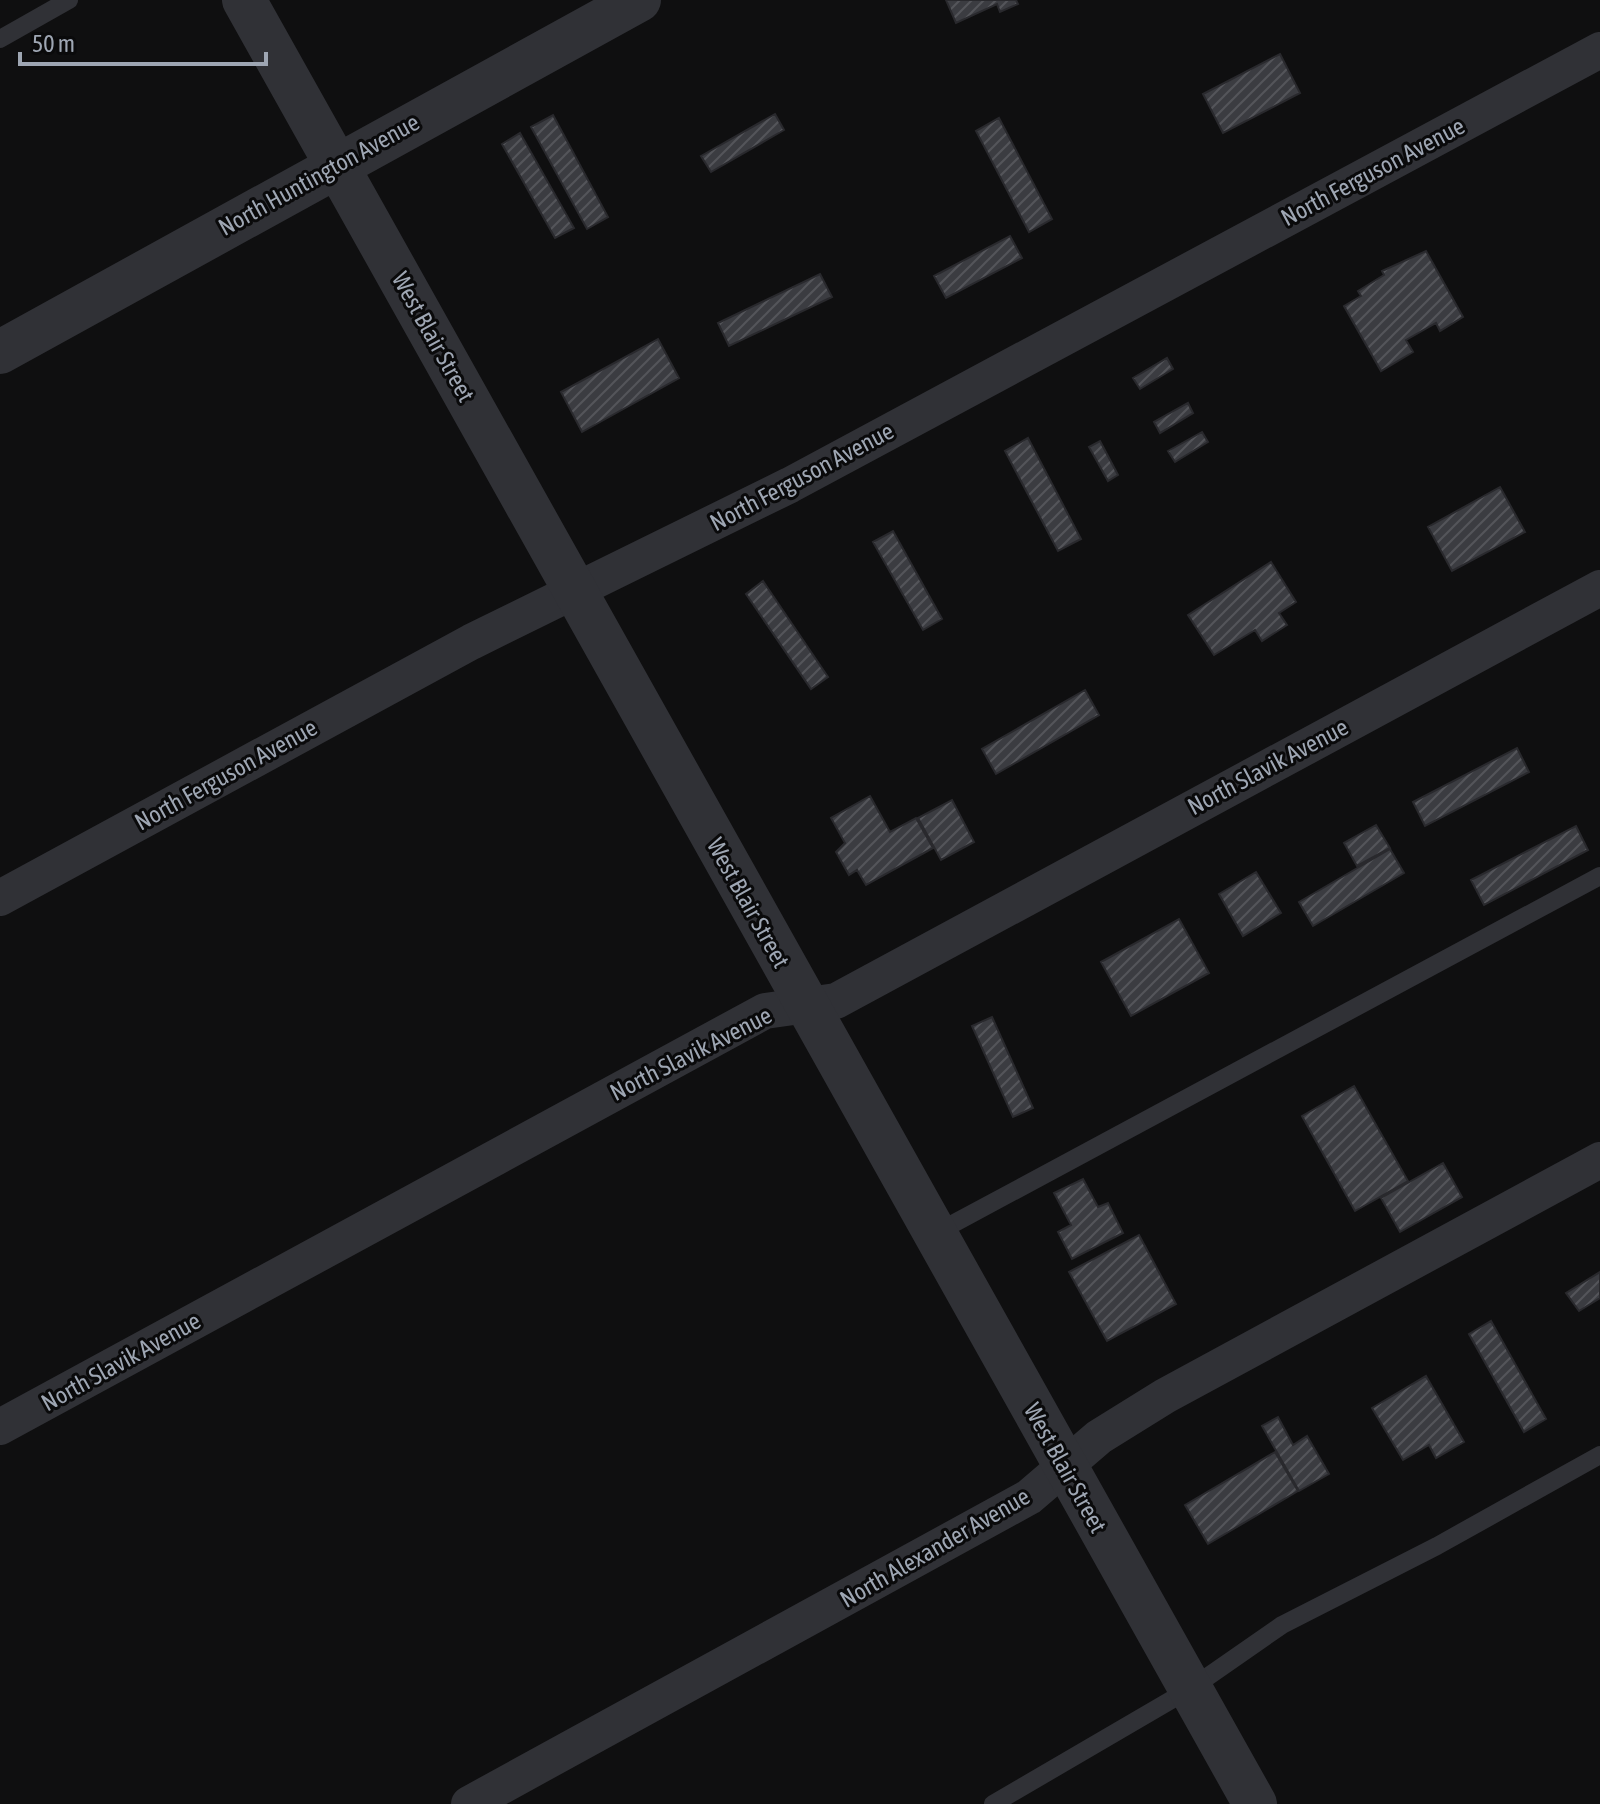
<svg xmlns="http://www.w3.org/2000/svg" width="1600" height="1804" font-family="'Asap Condensed',sans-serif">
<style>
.building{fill:url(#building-hatch);stroke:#29292d;stroke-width:2}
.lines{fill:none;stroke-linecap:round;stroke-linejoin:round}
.service{stroke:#303136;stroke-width:18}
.minor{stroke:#303136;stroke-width:36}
.tertiary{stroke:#303136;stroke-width:44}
.labels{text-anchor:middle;stroke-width:6;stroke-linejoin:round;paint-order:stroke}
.street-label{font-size:24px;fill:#9ea6b3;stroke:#0a0a0b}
</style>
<defs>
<pattern id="building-hatch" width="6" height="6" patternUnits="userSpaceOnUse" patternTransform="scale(2)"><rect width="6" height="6" fill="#3b3c41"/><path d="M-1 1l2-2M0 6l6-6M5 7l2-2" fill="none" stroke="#54555a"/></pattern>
</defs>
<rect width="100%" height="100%" fill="#0f0f10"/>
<path class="building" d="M946,0H1016L1018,4L1000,12L997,4L956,23Z
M1280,54L1300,93L1223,133L1203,94Z
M775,114L784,130L711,172L701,156Z
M553,115L608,217L587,229L531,127Z
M999,118L1052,219L1029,232L976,131Z
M520,133L574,228L555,238L502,144Z
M1010,236L1022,258L946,298L934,276Z
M1426,251L1463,317L1440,331L1436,323L1406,340L1413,352L1381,371L1344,306L1361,296L1358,291L1384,275L1382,271Z
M820,274L832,297L729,346L718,323Z
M658,339L679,378L582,432L561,392Z
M1167,358L1173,369L1140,389L1133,378Z
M1188,403L1193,413L1160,433L1154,422Z
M1202,432L1208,442L1175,462L1168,451Z
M1028,438L1081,539L1058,551L1005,451Z
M1100,441L1118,475L1108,481L1089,447Z
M1500,487L1525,532L1452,571L1428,527Z
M893,531L942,619L923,630L873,542Z
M1271,562L1296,602L1279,613L1287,625L1262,641L1255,630L1214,655L1188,615Z
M763,581L828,677L811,689L746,594Z
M1085,690L1099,715L996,774L982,749Z
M1517,748L1529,772L1425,826L1413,802Z
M870,796L890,832L916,818L933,848L866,885L857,870L849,875L836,852L845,843L831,818Z
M952,800L974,842L941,860L918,818Z
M1376,825L1390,848L1357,866L1344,843Z
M1576,826L1588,850L1484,905L1471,880Z
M1390,849L1404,873L1313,926L1299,902Z
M1256,872L1281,913L1243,936L1219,894Z
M1179,919L1209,973L1131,1016L1101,962Z
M992,1017L1033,1108L1013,1117L972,1026Z
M1354,1086L1408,1181L1355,1211L1302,1116Z
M1443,1163L1462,1197L1400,1232L1381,1198Z
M1083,1179L1098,1207L1108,1203L1123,1233L1072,1259L1058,1232L1071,1225L1054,1193Z
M1139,1235L1176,1304L1107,1341L1069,1272Z
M1600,1272V1298L1579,1311L1566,1293Z
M1491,1321L1546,1419L1524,1432L1469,1334Z
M1426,1376L1464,1442L1436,1458L1429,1445L1403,1460L1372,1408Z
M1278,1417L1293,1445L1307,1436L1329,1474L1299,1491L1262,1426Z
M1275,1452L1298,1491L1208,1544L1185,1505Z"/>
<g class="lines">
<path class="service" d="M0,39L69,0
M934,1234L1600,876
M993,1804L1190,1689L1282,1625L1437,1546L1600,1455"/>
<path class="minor" d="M0,898L471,642L790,485L1600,50
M0,1427L765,1011L836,1001L1600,588
M469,1804L1029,1497L1099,1437L1165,1396L1600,1160"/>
<path class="tertiary" d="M244,0L1255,1804
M0,352L639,0"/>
</g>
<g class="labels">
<g class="street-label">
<text transform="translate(1373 172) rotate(-28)" y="8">North Ferguson Avenue</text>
<text transform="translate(319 175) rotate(-29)" y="8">North Huntington Avenue</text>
<text transform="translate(433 337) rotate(61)" y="8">West Blair Street</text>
<text transform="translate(802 477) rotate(-28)" y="8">North Ferguson Avenue</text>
<text transform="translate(1268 767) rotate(-28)" y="8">North Slavik Avenue</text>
<text transform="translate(226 775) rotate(-29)" y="8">North Ferguson Avenue</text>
<text transform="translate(748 903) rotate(61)" y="8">West Blair Street</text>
<text transform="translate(691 1054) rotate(-27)" y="8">North Slavik Avenue</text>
<text transform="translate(121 1362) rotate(-29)" y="8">North Slavik Avenue</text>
<text transform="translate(1065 1468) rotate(61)" y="8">West Blair Street</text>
<text transform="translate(935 1548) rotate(-30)" y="8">North Alexander Avenue</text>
</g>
</g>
<path d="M20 52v12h246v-12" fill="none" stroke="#9ea6b3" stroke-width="4"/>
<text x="32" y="52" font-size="24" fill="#9ea6b3" stroke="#0a0a0b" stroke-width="6" paint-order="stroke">50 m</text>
</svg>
